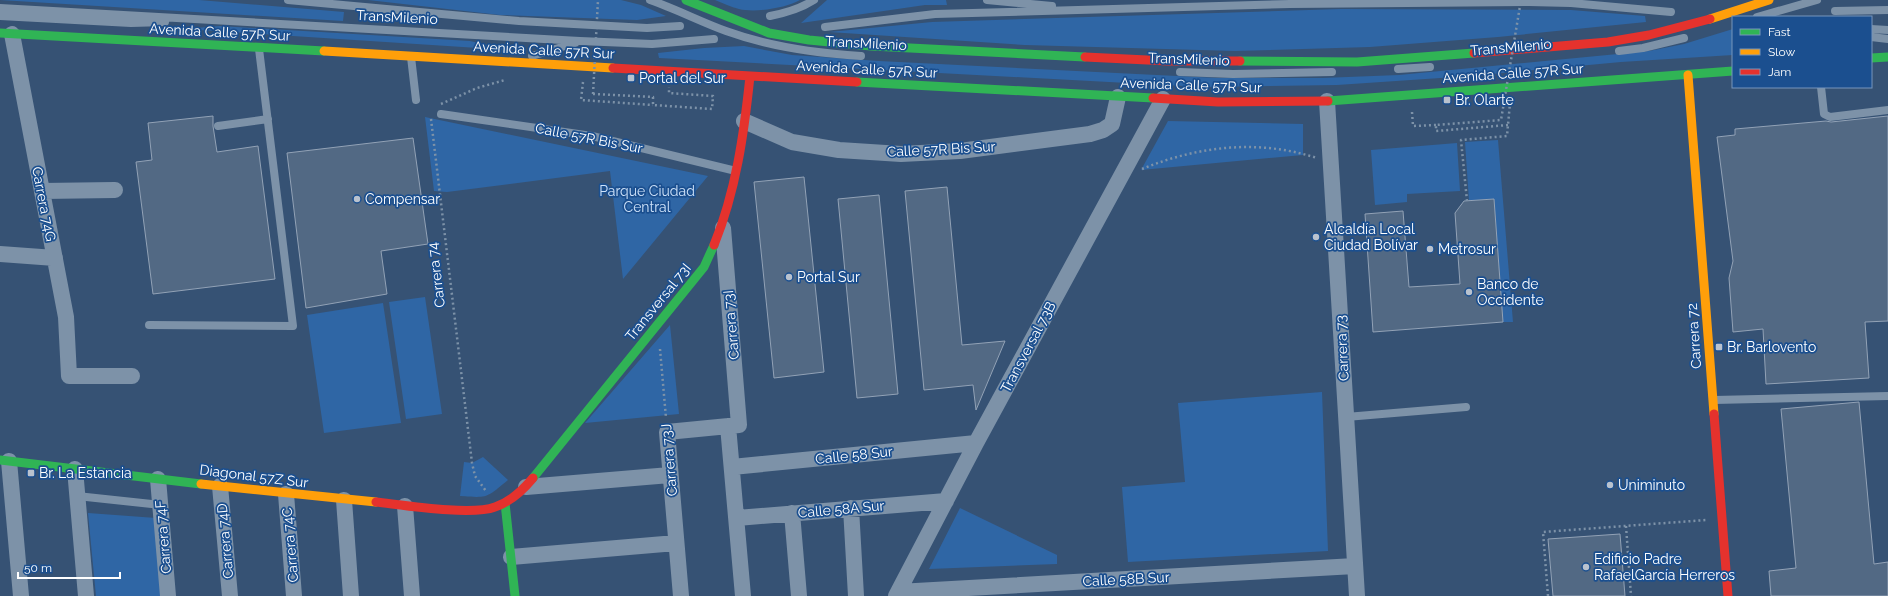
<svg xmlns="http://www.w3.org/2000/svg" width="1888" height="596" font-family="Raleway,sans-serif">
<style>
.green{fill:#2f66a5}
.building{fill:#526984;stroke:#92a2b6}
.lines{fill:none;stroke-linecap:round;stroke-linejoin:round}
.path{stroke:#7d92a8;stroke-width:2.5;stroke-dasharray:2 3;stroke-linecap:butt}
.lane{stroke:#7d92a8;stroke-width:8}
.street{stroke:#7d92a8;stroke-width:16}
.fast{stroke:#30b455;stroke-width:9}
.slow{stroke:#ff9f0a;stroke-width:9}
.jam{stroke:#e5322d;stroke-width:9}
.path-bridge{stroke:#7d92a8;stroke-width:2.5;stroke-dasharray:2 3;stroke-linecap:butt}
.poi-dot{fill:#b9c2ce;stroke:#1b4f8f;stroke-width:1.5}
.labels{text-anchor:middle;stroke-width:3.5;stroke-linejoin:round;paint-order:stroke}
.street-label{font-size:14px;fill:#fff;stroke:#1b4f8f}
.poi-label{font-size:14px;fill:#fff;stroke:#1b4f8f;text-anchor:start}
.park-label{font-size:14px;fill:#cfe3fa;stroke:#1b4f8f}
</style>
<rect width="100%" height="100%" fill="#365274"/>
<path class="green" d="M0,0H199L344,12L343,21Z
M368,0H621L641,5L666,16L637,20L500,15Z
M715,0H800C786,8 755,13 739,9C731,7 723,3 715,0Z
M827,0H946L947,5H925L801,23Z
M1341,9L1571,10L1645,16L1646,22L1498,37L1370,47L1235,51L1025,45L829,32L932,22Z
M220,26L470,41L509,50L184,29Z
M1733,29V55L1621,62L1470,76L1337,85L1202,87L659,58L658,53L704,48L744,46L792,55L879,61L1217,78H1322L1399,75L1649,51L1684,44Z
M425,117L708,176L623,279L610,171L447,192L434,191Z
M1168,121L1303,124V155L1141,170Z
M1498,140L1513,322H1503L1494,199L1469,201L1465,142Z
M1457,143L1460,191L1407,194V202L1375,205L1371,150Z
M425,297L442,414L406,419L389,302Z
M383,303L401,423L324,433L307,315Z
M670,325L679,414L585,423Z
M1322,392L1328,551L1128,562L1122,487L1185,482L1178,403Z
M483,457L508,480C486,498 489,498 460,496L464,462L472,463Z
M960,508L1057,555V564L929,569Z
M88,513L156,518L162,596H96Z"/>
<path class="building" d="M213,116V126L217,152L258,146L275,279L153,294L136,162L152,160L148,123Z
M1888,116V321L1865,322L1869,378L1766,384L1763,329L1733,332L1729,278L1733,261L1717,137L1735,135V129L1826,121L1831,122Z
M413,138L428,244L381,251L387,294L306,308L287,153Z
M804,177L824,372L774,378L754,182Z
M947,187L962,345L1005,341L976,410L973,385L924,390L905,191Z
M879,195L898,394L857,398L838,199Z
M1494,199L1503,322L1373,332L1365,214L1403,211L1409,287L1460,284L1455,213L1464,201Z
M1859,402L1874,564L1888,562V596H1771L1769,571L1796,568L1781,409Z
M1620,534L1625,596H1553L1548,539Z"/>
<g class="lines">
<path class="path" d="M583,82L581,100L653,105
M593,94L653,97V105L712,109L713,96L669,93V87
M441,104L477,88L505,80
M1412,112L1413,126L1436,125
M431,119L472,463L475,476L486,491
M1142,169C1198,146 1258,139 1317,158
M1467,201L1461,140L1507,136L1510,103
M660,349L666,418
M1626,526L1631,596
M1548,596L1543,532L1706,520"/>
<path class="lane" d="M288,0L519,21L647,28L680,26
M650,0C676,9 701,22 726,31C770,47 815,53 861,56
M987,0L1052,6
M0,8L580,41L652,44L714,39
M1835,11L1888,10
M0,16L131,23L165,22
M770,16C786,13 800,9 814,0
M1757,17L1817,0
M825,27L935,14L1290,4L1529,2L1571,3L1671,12
M1871,29L1888,30
M1871,37L1888,39
M1619,51L1643,48L1684,38
M532,56L575,43
M411,57L416,100
M1398,69L1430,67
M1180,72L1233,74L1332,72
M1821,87L1824,114L1830,117L1888,110
M441,114L592,136L736,171
M218,126L268,119
M149,325L293,326L259,49
M1714,400L1888,396
M1346,417L1466,407
M77,496L161,505"/>
<path class="street" d="M12,34L66,317L69,376H132
M1327,101L1357,596
M744,121L792,142L839,150L901,154L960,151L1090,134L1103,130L1112,124L1118,97
M42,191L115,190
M0,254L55,258
M728,426L743,596
M9,461L21,596
M732,467L976,443
M75,469L86,596
M158,479L168,596
M220,486L230,596
M526,487L670,475
M286,494L294,596
M344,500L351,596
M405,506L412,596
M851,508L856,596
M792,513L799,596
M737,518L946,501
M511,557L676,543
M898,592L1355,566
M681,596L667,432L739,425L723,228
M896,596L976,443L1163,99"/>
<path class="fast" d="M686,0L769,33L809,40L871,46L1085,57
M0,33L324,51
M1871,58L1888,57
M1240,61L1357,62L1474,53
M857,82L1153,98
M1328,101L1733,71
M0,460L201,484
M533,478L704,267L714,245
M505,503L515,596"/>
<path class="slow" d="M1710,19L1769,0
M324,51L613,68
M1688,75L1714,414
M201,484L376,502"/>
<path class="jam" d="M1474,53L1608,42L1649,35L1710,19
M1085,57L1168,61H1240
M613,68L857,82
M1153,98L1218,102L1328,101
M714,245C736,191 744,134 750,76
M1714,414L1728,596
M376,502C403,505 471,516 495,507C510,502 523,490 533,478"/>
<path class="path-bridge" d="M593,94L598,0
M1508,125L1436,131V125L1501,120L1521,0"/>
</g>
<g class="poi-dot">
<rect x="627" y="74" width="8" height="8" rx="2"/>
<rect x="1443" y="96" width="8" height="8" rx="2"/>
<circle cx="357" cy="199" r="4"/>
<circle cx="1316" cy="237" r="4"/>
<circle cx="1430" cy="249" r="4"/>
<circle cx="789" cy="277" r="4"/>
<circle cx="1469" cy="292" r="4"/>
<rect x="1715" y="343" width="8" height="8" rx="2"/>
<rect x="27" y="469" width="8" height="8" rx="2"/>
<circle cx="1610" cy="485" r="4"/>
<circle cx="1586" cy="567" r="4"/>
</g>
<g class="labels">
<g class="street-label">
<text transform="translate(397 17) rotate(3)" y="5">TransMilenio</text>
<text transform="translate(220 32) rotate(3)" y="5">Avenida Calle 57R Sur</text>
<text transform="translate(866 43) rotate(3)" y="5">TransMilenio</text>
<text transform="translate(1511 47) rotate(-5)" y="5">TransMilenio</text>
<text transform="translate(544 50) rotate(3)" y="5">Avenida Calle 57R Sur</text>
<text transform="translate(1189 59) rotate(2)" y="5">TransMilenio</text>
<text transform="translate(867 69) rotate(3)" y="5">Avenida Calle 57R Sur</text>
<text transform="translate(1513 73) rotate(-4)" y="5">Avenida Calle 57R Sur</text>
<text transform="translate(1191 85) rotate(2)" y="5">Avenida Calle 57R Sur</text>
<text transform="translate(589 138) rotate(11)" y="5">Calle 57R Bis Sur</text>
<text transform="translate(941 149) rotate(-3)" y="5">Calle 57R Bis Sur</text>
<text transform="translate(44 204) rotate(79)" y="5">Carrera 74G</text>
<text transform="translate(436 275) rotate(-97)" y="5">Carrera 74</text>
<text transform="translate(658 302) rotate(-51)" y="5">Transversal 73I</text>
<text transform="translate(731 325) rotate(-95)" y="5">Carrera 73I</text>
<text transform="translate(1694 336) rotate(-94)" y="5">Carrera 72</text>
<text transform="translate(1028 347) rotate(-62)" y="5">Transversal 73B</text>
<text transform="translate(1342 348) rotate(-93)" y="5">Carrera 73</text>
<text transform="translate(854 455) rotate(-6)" y="5">Calle 58 Sur</text>
<text transform="translate(669 460) rotate(-95)" y="5">Carrera 73J</text>
<text transform="translate(254 476) rotate(7)" y="5">Diagonal 57Z Sur</text>
<text transform="translate(841 509) rotate(-5)" y="5">Calle 58A Sur</text>
<text transform="translate(163 537) rotate(-95)" y="5">Carrera 74F</text>
<text transform="translate(225 541) rotate(-95)" y="5">Carrera 74D</text>
<text transform="translate(290 545) rotate(-95)" y="5">Carrera 74C</text>
<text transform="translate(1126 579) rotate(-3)" y="5">Calle 58B Sur</text>
</g>
<g class="poi-label">
<text x="639" y="83">Portal del Sur</text>
<text x="1455" y="105">Br. Olarte</text>
<text x="365" y="204">Compensar</text>
<text x="1324" y="234">Alcaldía Local<tspan x="1324" dy="16">Ciudad Bolívar</tspan></text>
<text x="1438" y="254">Metrosur</text>
<text x="797" y="282">Portal Sur</text>
<text x="1477" y="289">Banco de<tspan x="1477" dy="16">Occidente</tspan></text>
<text x="1727" y="352">Br. Barlovento</text>
<text x="39" y="478">Br. La Estancia</text>
<text x="1618" y="490">Uniminuto</text>
<text x="1594" y="564">Edificio Padre<tspan x="1594" dy="16">RafaelGarcía Herreros</tspan></text>
</g>
<g class="park-label">
<text x="647" y="196">Parque Ciudad<tspan x="647" dy="16">Central</tspan></text>
</g>
</g>
<rect x="1732" y="16" width="140" height="72" fill="#1b4f8f" stroke="#7695bc"/>
<rect x="1740" y="29" width="20" height="6" fill="#30b455" stroke="#7695bc"/>
<text x="1768" y="36" font-size="12" fill="#ffffff">Fast</text>
<rect x="1740" y="49" width="20" height="6" fill="#ff9f0a" stroke="#7695bc"/>
<text x="1768" y="56" font-size="12" fill="#ffffff">Slow</text>
<rect x="1740" y="69" width="20" height="6" fill="#e5322d" stroke="#7695bc"/>
<text x="1768" y="76" font-size="12" fill="#ffffff">Jam</text>
<path d="M18 572v6h102v-6" fill="none" stroke="#ffffff" stroke-width="2"/>
<text x="24" y="572" font-size="12" fill="#ffffff" stroke="#1b4f8f" stroke-width="3" paint-order="stroke">50 m</text>
</svg>
